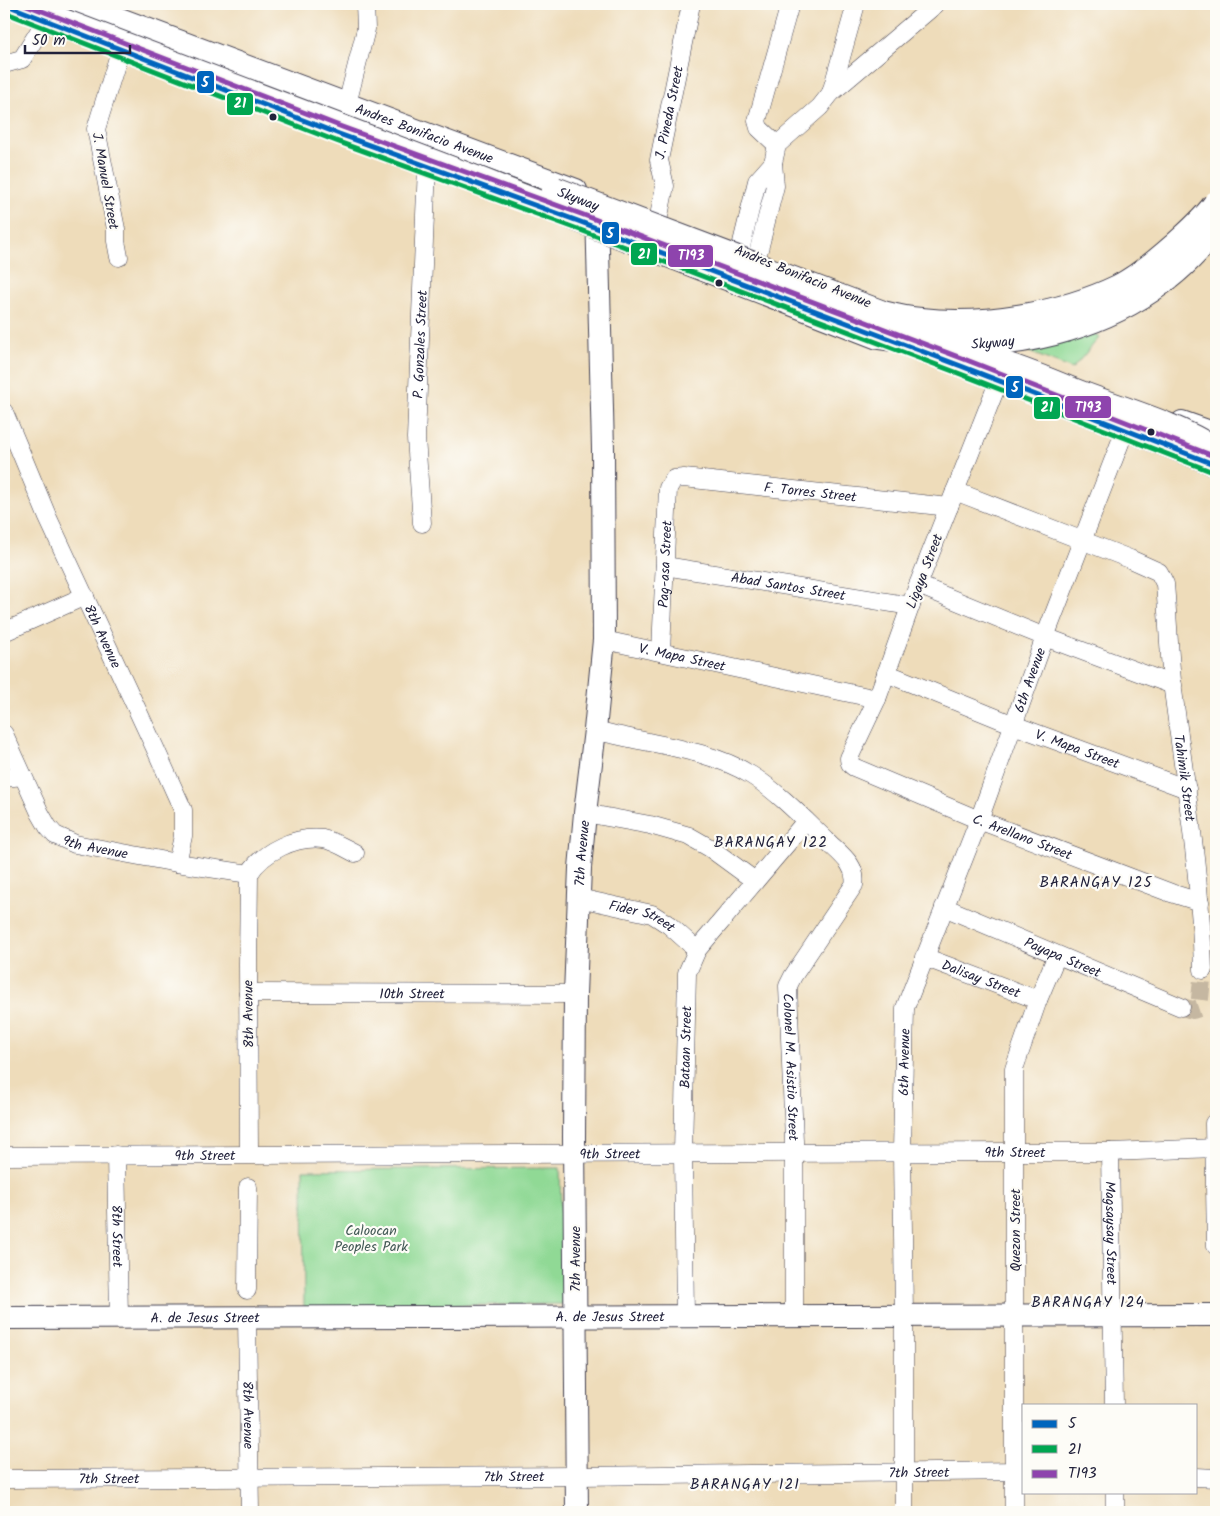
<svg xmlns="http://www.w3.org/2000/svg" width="1220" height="1516" font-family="Kalam,sans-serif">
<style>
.green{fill:#90d995;stroke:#597e68}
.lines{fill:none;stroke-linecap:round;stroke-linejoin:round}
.minor-tunnel{stroke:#c5b7a1;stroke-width:18;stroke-dasharray:18 9;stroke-linecap:butt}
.minor-casing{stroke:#413e4e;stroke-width:19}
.major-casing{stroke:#413e4e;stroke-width:24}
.minor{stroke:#fff;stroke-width:18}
.major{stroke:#fff;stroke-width:22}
.highway-bridge-casing{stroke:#413e4e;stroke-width:28;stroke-linecap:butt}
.highway-bridge{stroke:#fff;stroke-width:26}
.bus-1-casing{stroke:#fdfcf7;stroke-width:9}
.bus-2-casing{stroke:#fdfcf7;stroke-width:9}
.bus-3-casing{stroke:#fdfcf7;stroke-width:9}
.bus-1{stroke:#0065bd;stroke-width:5}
.bus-2{stroke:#00a651;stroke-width:5}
.bus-3{stroke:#8e44ad;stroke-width:5}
.bus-dot{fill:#22223b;stroke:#fdfcf7;stroke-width:2}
.labels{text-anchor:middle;stroke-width:4.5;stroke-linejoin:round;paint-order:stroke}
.street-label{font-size:14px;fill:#22223b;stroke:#fdfcf7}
.park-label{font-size:14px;fill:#435956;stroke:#fdfcf7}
.neighbourhood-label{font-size:15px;letter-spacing:1px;fill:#22223b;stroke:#fdfcf7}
.line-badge{stroke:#fdfcf7;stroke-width:2}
.badge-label{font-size:14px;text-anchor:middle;font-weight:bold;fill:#fff}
</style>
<rect width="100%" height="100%" fill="#fdfcf7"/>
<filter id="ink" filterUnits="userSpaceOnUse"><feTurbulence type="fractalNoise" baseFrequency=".02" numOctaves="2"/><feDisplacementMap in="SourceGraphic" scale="10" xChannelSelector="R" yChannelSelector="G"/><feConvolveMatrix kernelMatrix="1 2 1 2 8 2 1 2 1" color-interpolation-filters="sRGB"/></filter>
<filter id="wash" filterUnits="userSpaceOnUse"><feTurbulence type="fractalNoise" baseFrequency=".0096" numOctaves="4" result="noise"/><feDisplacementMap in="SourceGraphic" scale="20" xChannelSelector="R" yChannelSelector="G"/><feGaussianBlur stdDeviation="1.12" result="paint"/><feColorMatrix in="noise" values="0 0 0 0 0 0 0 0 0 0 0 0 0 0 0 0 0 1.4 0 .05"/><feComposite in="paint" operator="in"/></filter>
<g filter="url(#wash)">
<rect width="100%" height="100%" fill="#eedcba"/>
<path class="green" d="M1090,330L1099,338L1072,369L1024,350Z
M560,1168L563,1304L304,1307L303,1170Z"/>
</g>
<g filter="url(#ink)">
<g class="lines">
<path class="minor-tunnel" d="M1181,1007L1193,1010L1199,1008L1203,970"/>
<g class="minor-casing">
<g id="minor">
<path d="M4,64L22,59L46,20"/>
<path d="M831,93L856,4"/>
<path d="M344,116L366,29L365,4"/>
<path d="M777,145L759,128L757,121L790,4"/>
<path id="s1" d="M658,221L665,186L659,160L691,4"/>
<path d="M740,251L757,181L773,163"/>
<path d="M119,257L116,241V229L96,129L121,48"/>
<path d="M757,257L775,186L773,163L777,145L820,107L831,93L936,4"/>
<path id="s2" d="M999,380L918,585L877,699L849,758C849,763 851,766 856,768L979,820L1171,893L1200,902"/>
<path id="s3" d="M4,412L48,518L155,748L183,810V836L177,863"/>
<path id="s4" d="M955,491L1130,559L1159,572L1165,584C1168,619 1169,655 1173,690C1185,783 1201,876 1203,970"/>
<path id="s5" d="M422,523L416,438L427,166"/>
<path id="s6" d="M665,566L911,606"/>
<path d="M918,585L1045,637L1173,685"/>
<path d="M4,632L85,596"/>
<path id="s7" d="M604,640L877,699"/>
<path id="s8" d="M661,652L668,488L674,479L684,478L949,507"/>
<path id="s9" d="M886,673L1019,727L1187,789"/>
<path id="s10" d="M595,730C646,744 707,748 751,775C777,791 804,819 826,840C839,853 858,865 854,885L793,976L788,986L794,1141V1316"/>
<path id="s11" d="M4,734L40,813L48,827L55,835L75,844L177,863L249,874"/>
<path d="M4,778L23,776"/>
<path d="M585,813L650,825L689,836L710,848L755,881"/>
<path d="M249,874C263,851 296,836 323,839C334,841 345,848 355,853"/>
<path id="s12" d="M579,898L652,914L669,925L697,950"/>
<path id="s13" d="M944,907L1181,1007"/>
<path id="s14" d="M924,957L1038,1000"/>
<path id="s15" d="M248,993L575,994"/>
<path d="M1214,1123L1216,1246"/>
<path id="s16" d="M1110,1152L1114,1405"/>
<path d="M249,1154L248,964L249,874"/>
<path id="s17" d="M116,1155L119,1317"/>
<path id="s18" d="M4,1156L1015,1152H1110L1216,1148"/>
<path d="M247,1290L248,1187"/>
<path id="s19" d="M685,1316L683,1153L687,973L697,950L806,821"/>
<path id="s20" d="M247,1317L250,1512"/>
<path d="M1196,1477L1216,1478"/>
<path id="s21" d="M4,1479L578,1476L1024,1471"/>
<path d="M1115,1492V1512"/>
<path id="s22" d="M904,1512V1316L902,1152L905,1008L979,820L1045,637L1125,430"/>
<path d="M1014,1512V1069L1038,1000L1057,955"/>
</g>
</g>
<g class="major-casing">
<g id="major">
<path id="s23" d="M80,4L576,190"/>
<path d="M908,345L1216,465"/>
<path d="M1182,422L1216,434"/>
<path id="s24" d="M4,1318L1216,1315"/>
<path id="s25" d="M577,1512L574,1137L575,994L580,868L585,813L595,730L604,640L603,449L597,210"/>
</g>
</g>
<use href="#minor" class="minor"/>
<use href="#major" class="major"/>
<g class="highway-bridge-casing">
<g id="highway-bridge">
<path id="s26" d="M16,4L481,181L878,336C906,340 936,344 965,344C1034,343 1106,323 1161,282C1182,267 1199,248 1216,229"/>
<path id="s27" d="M555,190L883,314C895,317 908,320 921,321C983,328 1062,315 1118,288C1138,278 1157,262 1174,247C1188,234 1205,220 1216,204"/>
<path d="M956,354C997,358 1044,380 1083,395C1128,412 1176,425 1216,451"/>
</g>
</g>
<use href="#highway-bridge" class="highway-bridge"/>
<g class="bus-1-casing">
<path id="bus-1" d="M4,4L339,134L578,221L961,366L1216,465"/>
</g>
<g class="bus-2-casing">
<path id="bus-2" d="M4,12L336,141L575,228L958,373L1213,472"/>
</g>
<g class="bus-3-casing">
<path id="bus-3" d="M24,4L342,127L581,214L964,359L1216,457"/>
</g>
<use href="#bus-1" class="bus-1"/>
<use href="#bus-2" class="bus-2"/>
<use href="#bus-3" class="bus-3"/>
</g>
</g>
<g class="bus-dot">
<circle cx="273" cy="117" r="4.5"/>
<circle cx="719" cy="283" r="4.5"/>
<circle cx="1151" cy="432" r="4.5"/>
</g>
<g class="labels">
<g class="street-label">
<text dy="5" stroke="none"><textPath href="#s1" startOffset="111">J. Pineda Street</textPath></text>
<text dy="5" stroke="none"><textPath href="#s23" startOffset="368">Andres Bonifacio Avenue</textPath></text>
<text transform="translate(106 181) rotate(80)" y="5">J. Manuel Street</text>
<text dy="5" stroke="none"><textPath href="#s27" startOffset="25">Skyway</textPath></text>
<text transform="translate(803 276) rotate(22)" y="5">Andres Bonifacio Avenue</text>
<text dy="5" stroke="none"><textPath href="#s26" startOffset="1039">Skyway</textPath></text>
<text dy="5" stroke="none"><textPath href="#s5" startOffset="179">P. Gonzales Street</textPath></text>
<text dy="5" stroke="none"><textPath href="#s8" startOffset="312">F. Torres Street</textPath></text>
<text dy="5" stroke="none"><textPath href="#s8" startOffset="88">Pag-asa Street</textPath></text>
<text transform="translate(924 571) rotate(-69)" y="5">Ligaya Street</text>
<text dy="5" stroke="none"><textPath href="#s6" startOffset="125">Abad Santos Street</textPath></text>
<text dy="5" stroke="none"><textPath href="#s3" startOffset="245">8th Avenue</textPath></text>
<text dy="5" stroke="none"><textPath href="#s7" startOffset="80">V. Mapa Street</textPath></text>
<text dy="5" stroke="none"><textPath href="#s22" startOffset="855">6th Avenue</textPath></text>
<text dy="5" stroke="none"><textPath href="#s9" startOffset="206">V. Mapa Street</textPath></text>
<text dy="5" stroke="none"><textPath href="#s4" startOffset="428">Tahimik Street</textPath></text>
<text dy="5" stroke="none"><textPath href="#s2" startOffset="600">C. Arellano Street</textPath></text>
<text dy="5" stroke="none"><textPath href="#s11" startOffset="156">9th Avenue</textPath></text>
<text dy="5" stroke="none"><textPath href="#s25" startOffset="659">7th Avenue</textPath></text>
<text dy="5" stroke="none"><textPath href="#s12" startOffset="66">Fider Street</textPath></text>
<text dy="5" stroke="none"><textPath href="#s13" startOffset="129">Payapa Street</textPath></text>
<text dy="5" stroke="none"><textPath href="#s14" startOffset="61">Dalisay Street</textPath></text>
<text dy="5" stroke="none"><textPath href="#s15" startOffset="164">10th Street</textPath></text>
<text transform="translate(248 1014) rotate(-91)" y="5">8th Avenue</text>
<text dy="5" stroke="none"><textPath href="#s19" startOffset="269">Bataan Street</textPath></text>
<text dy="5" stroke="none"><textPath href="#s22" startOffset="450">6th Avenue</textPath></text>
<text dy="5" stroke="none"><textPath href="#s10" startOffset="520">Colonel M. Asistio Street</textPath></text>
<text dy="5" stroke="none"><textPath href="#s18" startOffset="1011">9th Street</textPath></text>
<text dy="5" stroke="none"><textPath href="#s18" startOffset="606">9th Street</textPath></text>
<text dy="5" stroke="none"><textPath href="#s18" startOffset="201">9th Street</textPath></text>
<text transform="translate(1015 1230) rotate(-90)" y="5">Quezon Street</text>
<text dy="5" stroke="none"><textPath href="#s16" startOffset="81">Magsaysay Street</textPath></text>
<text dy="5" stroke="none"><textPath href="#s17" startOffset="81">8th Street</textPath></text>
<text transform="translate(575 1259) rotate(-90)" y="5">7th Avenue</text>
<text dy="5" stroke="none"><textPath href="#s24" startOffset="201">A. de Jesus Street</textPath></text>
<text dy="5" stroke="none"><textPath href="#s24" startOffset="606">A. de Jesus Street</textPath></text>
<text dy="5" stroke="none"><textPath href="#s20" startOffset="98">8th Avenue</textPath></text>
<text dy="5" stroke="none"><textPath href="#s21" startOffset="915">7th Street</textPath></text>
<text dy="5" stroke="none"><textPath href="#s21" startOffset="510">7th Street</textPath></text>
<text dy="5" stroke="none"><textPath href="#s21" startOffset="105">7th Street</textPath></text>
</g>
<g class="park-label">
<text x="371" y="1235">Caloocan<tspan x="371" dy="16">Peoples Park</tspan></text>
</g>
<g class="neighbourhood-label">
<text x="771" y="847">BARANGAY 122</text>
<text x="1096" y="887">BARANGAY 125</text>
<text x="1088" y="1307">BARANGAY 124</text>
<text x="745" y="1489">BARANGAY 121</text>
</g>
</g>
<g class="line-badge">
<rect x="196" y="70" width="19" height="24" rx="5" fill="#0065bd"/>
<rect x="226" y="92" width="28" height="24" rx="5" fill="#00a651"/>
<rect x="601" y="221" width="19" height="24" rx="5" fill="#0065bd"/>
<rect x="630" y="242" width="28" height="24" rx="5" fill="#00a651"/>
<rect x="667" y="244" width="47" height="24" rx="5" fill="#8e44ad"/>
<rect x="1005" y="375" width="19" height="24" rx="5" fill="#0065bd"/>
<rect x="1064" y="395" width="48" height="24" rx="5" fill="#8e44ad"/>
<rect x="1033" y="396" width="28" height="24" rx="5" fill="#00a651"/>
</g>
<g class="badge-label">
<text x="205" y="87">5</text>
<text x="240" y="108">21</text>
<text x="610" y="238">5</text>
<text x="644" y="259">21</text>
<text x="691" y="260">T193</text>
<text x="1015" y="392">5</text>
<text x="1088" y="412">T193</text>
<text x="1047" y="412">21</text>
</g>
<rect width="1220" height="1516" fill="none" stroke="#fdfcf7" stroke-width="20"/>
<rect x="1022" y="1404" width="175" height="90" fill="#fdfcf7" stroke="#a5a5ac"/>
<rect x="1032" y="1420" width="25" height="8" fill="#0065bd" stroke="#a5a5ac"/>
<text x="1068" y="1428" font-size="15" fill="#22223b">5</text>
<rect x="1032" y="1445" width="25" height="8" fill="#00a651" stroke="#a5a5ac"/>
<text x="1068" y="1454" font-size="15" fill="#22223b">21</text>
<rect x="1032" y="1470" width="25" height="8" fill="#8e44ad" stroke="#a5a5ac"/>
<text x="1068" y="1478" font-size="15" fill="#22223b">T193</text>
<path d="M25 45v8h105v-8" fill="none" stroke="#22223b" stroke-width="2.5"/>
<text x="32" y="45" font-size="15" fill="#22223b" stroke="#fdfcf7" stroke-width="4" paint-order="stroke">50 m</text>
</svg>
